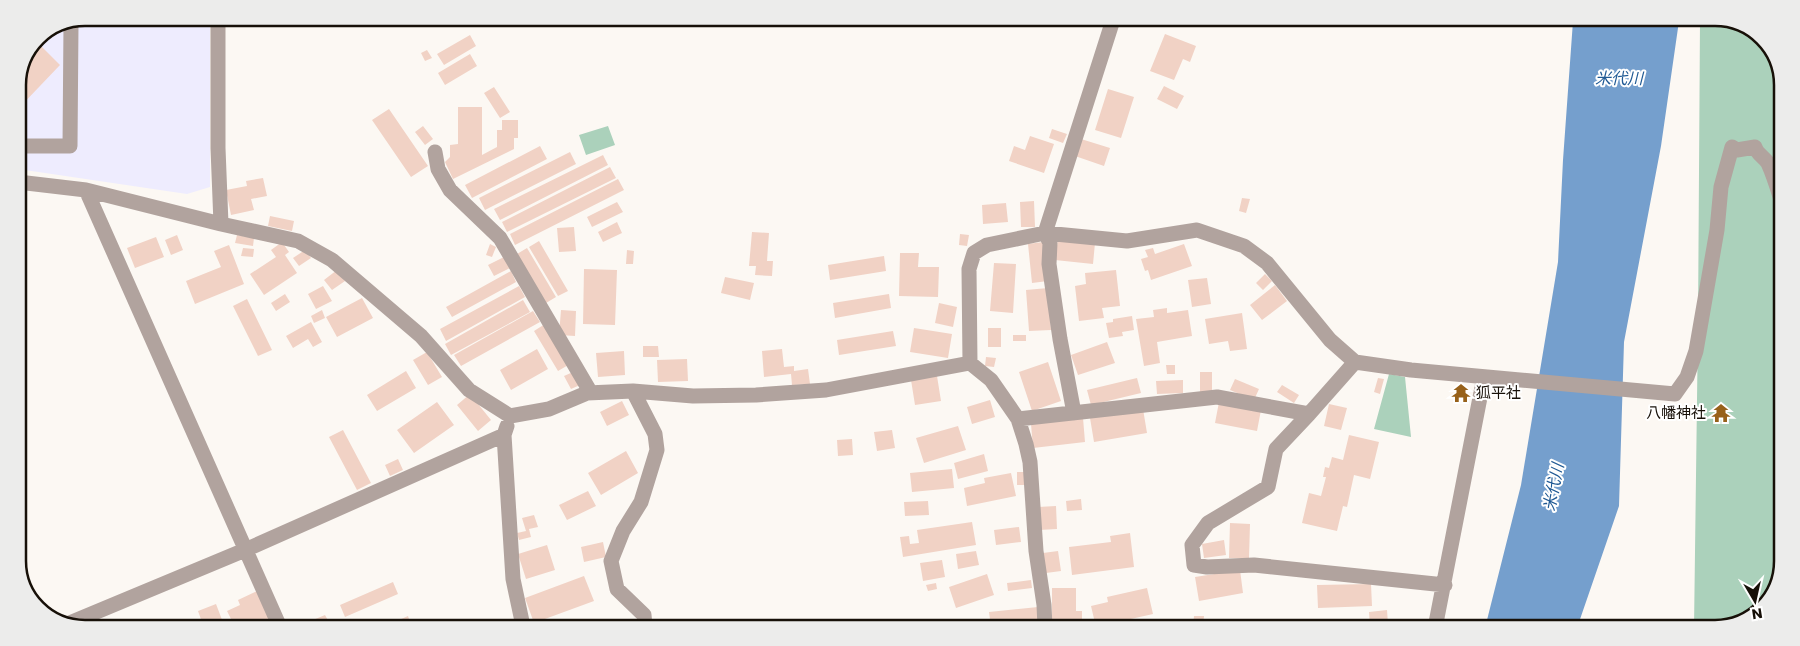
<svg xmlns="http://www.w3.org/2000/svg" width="1800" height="646" font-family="Poppins,'Noto Sans JP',sans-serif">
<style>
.medical{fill:#eeecfe}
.green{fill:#abd1bb}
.water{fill:#759fcd}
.building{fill:#f1d2c5}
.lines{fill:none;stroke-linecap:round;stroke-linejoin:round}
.minor{stroke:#b1a39e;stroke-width:15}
.labels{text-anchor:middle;stroke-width:4;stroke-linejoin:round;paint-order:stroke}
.poi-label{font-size:15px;fill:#171008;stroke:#fff;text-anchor:start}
.water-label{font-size:16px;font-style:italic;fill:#1f5994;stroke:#fff}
.rim{fill:none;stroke:#171008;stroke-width:2.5}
</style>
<rect width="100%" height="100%" fill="#fcf8f3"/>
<path class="medical" d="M86,18H210V187L187,194L18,169V81L38,37Z"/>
<path class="green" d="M1700,21H1736L1768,44L1782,81L1779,582L1756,615L1715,628H1694L1698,324Z
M608,126L615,145L586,155L579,135Z
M1389,374L1405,377L1411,437L1374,429Z"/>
<path class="water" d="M1573,21H1679L1661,146L1624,342L1619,506L1577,628H1485L1521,485L1558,262L1563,160Z"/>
<path class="building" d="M1165,34L1196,46L1190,62L1183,59L1174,80L1150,71Z
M470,35L476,46L444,65L437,54Z
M36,41L60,65L18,109V81Z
M427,50L432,58L425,61L421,53Z
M470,54L477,66L445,85L438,73Z
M1164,86L1184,96L1177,109L1157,99Z
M494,87L510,112L500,118L484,93Z
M1108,89L1134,97L1121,138L1095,130Z
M458,107H482V155L497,147V130H502V120H518V138H514V149L453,179L445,162L450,157V145L458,144Z
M389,109L428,166L411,177L372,120Z
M423,126L433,139L425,145L415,132Z
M1052,129L1067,134L1063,143L1049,138Z
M1030,136L1054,144L1044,173L1009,161L1014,146L1025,150Z
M1081,139L1110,148L1104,166L1075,156Z
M540,146L547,159L472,198L465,185Z
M570,152L576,164L485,210L479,198Z
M603,155L608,165L500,220L494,209Z
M610,167L616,178L507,232L502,222Z
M263,178L267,196L251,199L254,210L231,215L226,190L247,186L246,181Z
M618,179L624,190L515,245L510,234Z
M1242,198L1250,199L1246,213L1239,211Z
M1034,201L1035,227H1021L1020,202Z
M617,202L623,212L592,227L587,217Z
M1006,203L1008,222L983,224L982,205Z
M270,216L294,221L292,231L268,226Z
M617,222L622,233L603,242L598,232Z
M574,227L576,251L559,252L557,228Z
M752,232L769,233L767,261H773L772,276L755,275L756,266H749Z
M960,234L969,235L967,246L959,245Z
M177,235L183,250L171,255L165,240Z
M237,235L254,238L253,246L235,243Z
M156,237L164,257L135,268L127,248Z
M1058,239L1095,243L1093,264L1055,260Z
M539,241L568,291L558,296L529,247Z
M282,242L289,252L285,255L297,273L264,295L250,274L276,257L271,250Z
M1043,242L1048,281L1032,283L1028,244Z
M490,244L496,247L492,257L486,255Z
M1184,244L1192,266L1151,280L1148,270L1145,271L1141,259L1148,257L1145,250L1153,248L1155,254Z
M229,245L244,284L195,304L186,281L221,267L214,251Z
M243,248L254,249L253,257L241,256Z
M527,248L556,297L546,303L517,254Z
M305,250L311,258L299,266L293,258Z
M627,250L634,251L633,264H626Z
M900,253H919L918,267H939L938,297L899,296Z
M884,256L886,271L830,280L828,265Z
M504,257L510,268L494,276L488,265Z
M994,263L1016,264L1013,313L990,311Z
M584,269L617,270L615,325L583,324Z
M337,270L345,281L332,290L324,280Z
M1116,270L1120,306L1102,308L1104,318L1079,321L1075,286L1086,284L1085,273Z
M511,271L516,282L452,317L446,307Z
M1265,274L1272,281L1263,290L1256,283Z
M725,277L754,283L750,300L721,293Z
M1207,278L1211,304L1192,307L1188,280Z
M1275,285L1287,301L1262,320L1250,305Z
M323,286L332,301L316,309L308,294Z
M519,286L525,297L446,341L440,329Z
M1048,288L1051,330L1029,331L1026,290Z
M285,294L290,302L276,311L271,303Z
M889,294L891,308L835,318L833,303Z
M362,298L373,318L337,337L326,317Z
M247,299L272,350L258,356L233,306Z
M523,300L530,312L451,355L445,344Z
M939,303L957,307L953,327L935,323Z
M1167,308V313L1188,310L1192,336L1157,342L1160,363L1144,366L1136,319L1154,317L1153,310Z
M322,310L325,318L314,323L311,316Z
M561,310L576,311L575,336L559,335Z
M533,311L540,322L461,366L454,355Z
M1242,313L1247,349L1230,351L1228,341L1209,344L1205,319Z
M1132,316L1134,330L1122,332L1123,336L1109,338L1106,323L1113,322V319Z
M311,322L322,342L313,347L308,339L293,348L286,336Z
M545,324L570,364L558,371L534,331Z
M914,328L952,334L948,358L910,352Z
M988,328H1001V347H988Z
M893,331L896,346L839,355L837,340Z
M1013,335H1026V341H1013Z
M1107,342L1115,363L1078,375L1071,355Z
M643,346H658L659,357H643Z
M537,349L548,369L511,390L500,370Z
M782,349L784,367L794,366V371L808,369L810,384L792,385L791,374L764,377L762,351Z
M624,351L625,375L598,377L596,353Z
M427,352L442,377L428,385L413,360Z
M986,357L996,358L994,367L985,366Z
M687,359L688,381L658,382L657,360Z
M1048,362L1061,401L1032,411L1019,372Z
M1166,365H1175V374H1167Z
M406,371L416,388L377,411L367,395Z
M573,372L580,385L571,389L564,376Z
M1200,372H1212V392H1200Z
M937,376L941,401L915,405L911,380Z
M1137,378L1141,393L1091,405L1087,390Z
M1378,378L1384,379L1380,394L1374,392Z
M1235,379L1259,389L1254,400L1230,390Z
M1183,380V393L1157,394L1156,381Z
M1282,385L1299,395L1294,403L1277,392Z
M470,394L491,420L478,431L457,405Z
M990,400L995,417L972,424L967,407Z
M622,401L629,415L607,426L600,412Z
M437,402L454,425L414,453L397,430Z
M1219,402L1261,410L1257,431L1215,423Z
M1329,404L1347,408L1341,430L1324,426Z
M1715,408H1726V417L1716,418Z
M1143,409L1147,433L1094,442L1090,418Z
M1083,418L1085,442L1033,448L1031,424Z
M958,426L966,450L924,463L916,438Z
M343,430L371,483L357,490L329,437Z
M892,430L895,448L877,451L874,432Z
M1349,435L1379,442L1370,479L1354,475L1347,507L1343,506L1337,531L1302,523L1309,493L1321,496L1326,477H1323L1325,467L1329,468L1332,457L1343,460Z
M852,439L853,455L838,456L837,440Z
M626,451L638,473L601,495L588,473Z
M984,454L988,471L958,479L954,463Z
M398,459L403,470L390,476L385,465Z
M952,469L954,488L912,492L910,473Z
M1017,472H1025V485H1017Z
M1011,473L1016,496L967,506L964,488L985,483L984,478Z
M588,491L596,506L567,520L559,505Z
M1081,499L1082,510L1067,511L1066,501Z
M928,501L929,515L905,516L904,502Z
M1056,506L1057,529L1039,530L1038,507Z
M534,515L538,527L529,529L531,537L519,540L517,533L526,531L522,518Z
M972,522L976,545L903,557L900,537L909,536L910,544L919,543L917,530Z
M1230,523L1250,524L1249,558H1229Z
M1019,527L1021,542L996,545L994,530Z
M1130,533L1134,567L1072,575L1069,547L1111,542L1110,536Z
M1224,540L1226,555L1204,558L1202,544Z
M603,542L606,557L584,562L581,547Z
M547,545L555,570L526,579L518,554Z
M976,551L979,565L958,569L956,554Z
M1058,551L1061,571L1046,573L1043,553Z
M942,560L945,577L923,581L920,563Z
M1240,570L1243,593L1199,601L1195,577Z
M987,574L994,595L956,608L949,587Z
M584,576L594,601L534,623L525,598Z
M1031,580L1032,588L1008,591L1007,583Z
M393,582L398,594L345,617L340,605Z
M936,583L937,589L928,591L926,585Z
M1371,584L1372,606L1318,608L1317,585Z
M1052,588H1076V611H1082V626H1052Z
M1147,588L1153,614L1113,623L1112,619L1095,623L1091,606L1108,602L1107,597Z
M259,590L273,618L257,625H234L227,611L240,605L238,600Z
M216,604L224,625H203L198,611Z
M1038,607L1039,622L1011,624V627H991L989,612Z
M1387,610L1388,624L1370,626L1369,612Z
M325,615L330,624L326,626L301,625Z
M408,616L411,625L401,626L399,620Z
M1194,616H1204L1203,627H1193Z"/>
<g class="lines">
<path class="minor" d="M218,18V148L221,224
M18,146H70L71,24
M435,152L438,169L450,190L500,238L591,393
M18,182L86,190L221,224L298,241L332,260L421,336L469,390L510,416L549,409L587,393L633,391L693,396L756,395L826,390L970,363L991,380L1018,419L1026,444L1030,462L1036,551L1044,605L1045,627
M86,190L279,625
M970,363L969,269L974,253L987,245L1045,233L1127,241L1197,230L1244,246L1267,263L1330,340L1355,362L1411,370L1675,394L1687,377L1696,351L1717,230L1721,187L1732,147L1737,150L1755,147C1757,154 1764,157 1768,163C1774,176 1778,190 1782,203
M633,391L655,434L657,450L641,502L623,531L611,561L617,589L644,615L645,626
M1074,413L1060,339L1049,264L1050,243L1045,233L1113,20
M1309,414L1276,449L1268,487L1208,523L1192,545L1194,565L1207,567L1254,565L1445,585
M1018,419L1217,397L1309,414L1355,362
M507,426L504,435L513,579L523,626
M65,625L245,550L504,435
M1435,628L1484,377"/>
</g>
<defs>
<g id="temple-bare" transform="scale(1.5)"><path d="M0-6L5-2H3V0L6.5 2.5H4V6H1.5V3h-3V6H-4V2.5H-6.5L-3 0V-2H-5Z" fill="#97611a" stroke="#fff" stroke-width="2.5" paint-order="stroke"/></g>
</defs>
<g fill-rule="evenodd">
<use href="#temple-bare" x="1461" y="393"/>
<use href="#temple-bare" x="1721" y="413"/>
</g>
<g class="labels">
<g class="poi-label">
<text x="1476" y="398">狐平社</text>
<text x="1706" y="418" text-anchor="end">八幡神社</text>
</g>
<g class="water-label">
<text x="1619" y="84">米代川</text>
<text transform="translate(1553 487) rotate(-79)" y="6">米代川</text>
</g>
</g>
<path d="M0 0H1800V646H0ZM85 26H1715A59 59 0 0 1 1774 85V561A59 59 0 0 1 1715 620H85A59 59 0 0 1 26 561V85A59 59 0 0 1 85 26Z" fill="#ececeb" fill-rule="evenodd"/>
<path class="rim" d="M85 26H1715A59 59 0 0 1 1774 85V561A59 59 0 0 1 1715 620H85A59 59 0 0 1 26 561V85A59 59 0 0 1 85 26Z"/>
<g transform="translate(1755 601) rotate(171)" stroke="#ffffff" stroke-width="4" paint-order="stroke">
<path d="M0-4L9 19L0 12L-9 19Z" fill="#171008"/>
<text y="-8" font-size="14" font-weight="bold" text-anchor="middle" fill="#171008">N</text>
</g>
</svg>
